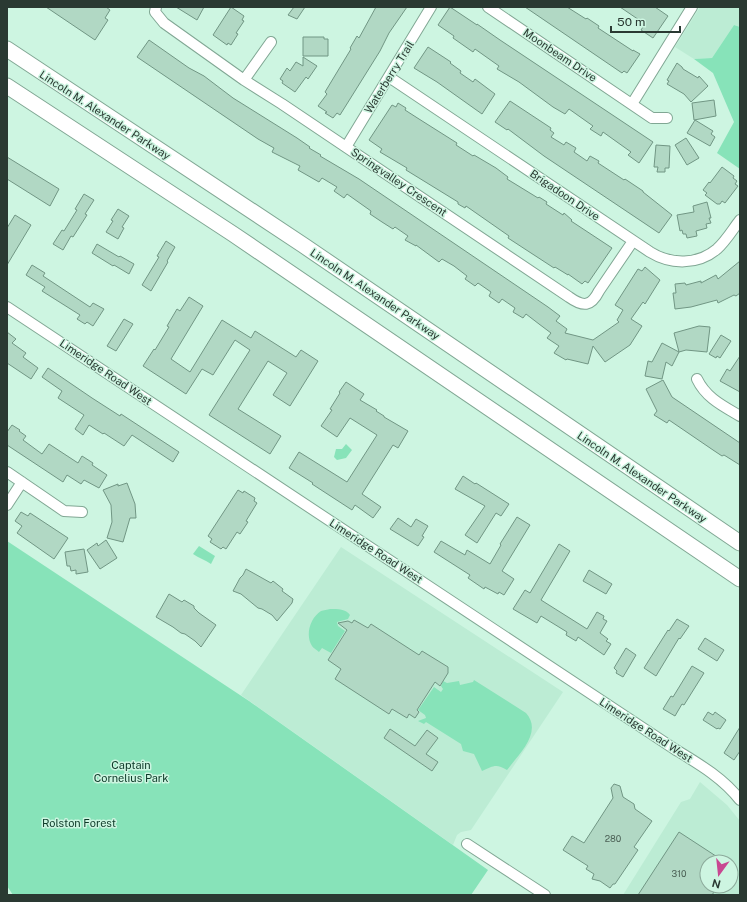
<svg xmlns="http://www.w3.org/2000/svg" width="747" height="902" font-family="'Public Sans',sans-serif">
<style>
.built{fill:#bcecd4;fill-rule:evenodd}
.green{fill:#87e3b9}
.building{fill:#b1d8c4;stroke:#719684}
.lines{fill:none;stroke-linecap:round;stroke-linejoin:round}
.minor-casing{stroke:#81a794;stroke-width:12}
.highway-casing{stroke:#81a794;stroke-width:17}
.minor{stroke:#fff;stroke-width:10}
.highway{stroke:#fff;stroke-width:15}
.labels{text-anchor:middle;stroke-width:3;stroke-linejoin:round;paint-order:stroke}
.number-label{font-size:9px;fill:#4c6156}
.street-label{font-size:11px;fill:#2a3932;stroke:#cdf5e1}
.park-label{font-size:11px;fill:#0d3928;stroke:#cdf5e1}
</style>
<rect width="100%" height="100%" fill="#cdf5e1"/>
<path class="built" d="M700,7H740V27L734,25L712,58L694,59L675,47Z
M341,547L563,692L471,830L461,832L457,835L453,845L241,695Z
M700,782L727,805L740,821V895H623L681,802L690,799ZM707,862H731V886H707Z"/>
<path class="green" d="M734,25L740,27V169L717,153L734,122L713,73L694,59L712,58Z
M346,444L352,450L346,458L337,460L334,457L336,449H342Z
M7,541L249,701L488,870L471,895H13L7,886Z
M199,546L215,556L211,564C205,560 199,558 193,554Z
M330,609C338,609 346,609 350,615L348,619L337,622L338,626L345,631L331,653L322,648L319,652C317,650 313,648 312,646C305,635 310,618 321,611C323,610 328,610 330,609Z
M474,680L526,713C543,732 519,754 507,770C496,763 493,766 482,771L474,754L463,751L461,744L426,722L424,724L418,721L426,718L425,715L418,710L434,687L441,692L443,689L441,686L443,681L447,683L459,681L460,685L473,682Z"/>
<path class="building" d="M46,7H106L110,10L105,18L108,20L95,40Z
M176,7H204L197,20Z
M231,7L244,16L242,20L244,21L236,33L238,34L231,45L228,43L227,45L213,35Z
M294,7H305L297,19L288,15Z
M376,7H407L389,33L380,51L340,115L337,113L333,118L325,113L327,112L318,106L327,94L325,92L351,49L350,48L357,36L359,38Z
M450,7L477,25V24L500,40L653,142L639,163L628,155L631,152L603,132L601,136L590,129L593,126L569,109L565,114L553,107L519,82L497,69L499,66L475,49L473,52L453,38L454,36L438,25Z
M525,7H567L586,19L587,18L599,26L598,28L633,51V50L640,54L627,73L624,71L622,73Z
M620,7H655L668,16L653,38L641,30L645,24Z
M303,37H324V39H328V56H303Z
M149,40L189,68L204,76L233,98L297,138L310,147L309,148L321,155L320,156L359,179L548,307L560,316L556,321L567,329L565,333L593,340L619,322L617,320L623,310L615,305L638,269L642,271L645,267L660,280L645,304L643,302L631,319L642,326L630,345L605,362L593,346L588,364L567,359L566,360L554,353L559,346L547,338L551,333L539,324L526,314L523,318L513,312L515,308L502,299L499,303L489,296L491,292L478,283L475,286L465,279L467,276L454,266L442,259L439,262L416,245V246L405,240L408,236L395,227L393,229L382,222L370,214L371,211L347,194L344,198L334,191L337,187L322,178L319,182L298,170L300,166L272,152L274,148L258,139L137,57Z
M428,47L451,62L450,63L461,71L460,73L473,82L475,79L495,94L482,114L437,82L414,68Z
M303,57L317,66L308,79L306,77L295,92L282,83L283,81L280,79L287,68L290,71L296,62L303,66Z
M677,63L682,67L683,69L698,78L699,76L708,86L691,102L684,94L667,84L669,81L667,80Z
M714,100L716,116L694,120L692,103Z
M510,101L551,128L550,130L554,133L551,137L564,145L566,142L576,148L574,152L587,161L590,156L599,161L598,163L624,180L625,179L643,191V192L672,215L659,233L544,156L508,129L507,130L495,122Z
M398,103L406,108L405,110L419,119L457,143L456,145L473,156L474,155L496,168L508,177L507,179L538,198L539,197L547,202L546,204L563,215L564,213L572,220L571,221L612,248L588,283L585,281L582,284L568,274V275L555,267L554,268L508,238L509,236L466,206L465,208L458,204V202L406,170L407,168L380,152L382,149L369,140L392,105L396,107Z
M695,120L713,131L711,134L715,137L710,146L687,133Z
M686,138L699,158L687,165L675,145Z
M656,145L670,146L669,168H665V172H657L658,167H654Z
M7,157L59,189L50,206L7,179Z
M722,167L734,176L733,178L737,181L735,184L738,186L725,203L722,201L720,204H717L705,195L707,193L703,190L709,182L710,183Z
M84,194L94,200L85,214L87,215L73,237L71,236L63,250L53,244L62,230L64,231L77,210L75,209Z
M707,202L711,218H709L711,223L706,224L707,228L696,231L697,236L687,238L686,234H683L682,230L680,231L677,215L694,212L693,206Z
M118,209L129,216L122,227L124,228L118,239L106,232L113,221L111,220Z
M15,215L31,225L7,265V228Z
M166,241L175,247L167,261L168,262L151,291L142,285L159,257L157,256Z
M97,244L119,257L120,256L134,264L129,274L114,265L113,266L92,253Z
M740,261V293L736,296L734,295L718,303L717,300L691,307L675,309L673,293H676L675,284L685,283L686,285L701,281V283L716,275L718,279Z
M32,265L45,273L43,276L90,307L93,303L104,309L93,326L87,322L85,324L77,319L80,315L42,291L45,287L26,275Z
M189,297L203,306L171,359L190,372L222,320L251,338L255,331L296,357L301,350L318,361L290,406L273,395L287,373L268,361L238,409L281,436L270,454L209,415L250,350L235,340L213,375L202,369L186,394L143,366L154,349L155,350L169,327L167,326L177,309L180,311Z
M124,319L133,324L116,351L107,346Z
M699,326L710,327L707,352L686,350L679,352L674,333Z
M7,332L16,339L12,343L26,353L23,357L38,368L31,379L7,363Z
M721,335L731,341L720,358L717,356L716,358L709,354Z
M662,343L679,352L672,366L666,362L662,379L645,376L648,361L652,362Z
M740,356V392L720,381L727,369L730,371Z
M48,368L92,398L120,416L121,414L179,452L173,462L132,435L124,446L104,433L103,434L89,425L83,435L75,429L84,415L58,398L62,391L42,377Z
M663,380L672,397L740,443V465L724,455L722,456L713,450L669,420L667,423L654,415L657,411L646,389Z
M346,382L364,394L360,400L377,410L376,411L384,416V417L408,431L398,448L393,445L362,494L381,507L373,518L355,505L352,510L312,484L313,483L289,468L299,452L347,482L377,435L350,418L337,437L321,426L332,410L330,409L340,393L339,392Z
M12,425L20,430L19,431L26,436L23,440L42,454L49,444L78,463L82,456L93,463L92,465L107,475L99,488L84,480L81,484L67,475L63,482L7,445V432Z
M463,476L475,484L476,483L509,504L501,516L496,513L477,543L465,535L485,506L455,489Z
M127,483L135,504L136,518H130L123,542L107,538L112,522L111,505L103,490L118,484V486Z
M238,490L243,493L244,491L255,498L254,501L257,503L246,521L248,522L240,534L237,532L226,549L223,547L221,549L210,542L212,539L208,536Z
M21,512L28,516L30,513L68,538L54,559L17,533L22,526L15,521Z
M517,517L530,525L502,571L514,579L504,595L499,592L498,594L485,587L484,589L468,578L470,575L434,552L441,541L465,555L467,550L490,564L501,545L500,544Z
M398,518L411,527L416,519L428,526L422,536L424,537L418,546L390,529Z
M106,540L117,558L100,569L87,550L97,543L98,546Z
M559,544L570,551L541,600L587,629L597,612L604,616L603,619L607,621L600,633L608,639L606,641L611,644L604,655L578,637L576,641L566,635L567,632L541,616L537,623L513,609L525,590L530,593Z
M84,549L88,572L76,574V570L71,571L70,566H67L65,552Z
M246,569L271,583L273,581L283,589L282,591L293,599L292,603L277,621L272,615L262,609L258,608L241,594L233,591L240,578L243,575Z
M589,570L612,584L606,594L583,581Z
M169,594L182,602L184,600L194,606V608L199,613L216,625L201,647L195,641L185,634L181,633L173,627L156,617Z
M677,619L689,626L680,639L679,638L656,676L644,668L668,630L669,631Z
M354,620L368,628L371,624L419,655L422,651L448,667V673L440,686L435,682L417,710L419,712L415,718L409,714L407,718L392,709L389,714L335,679L341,669L328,660L347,630L338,623L348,621L352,623Z
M705,638L724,650L717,661L698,649Z
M626,648L636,655L623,677L616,673L617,671L614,668Z
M692,666L704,673L684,705L682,704L675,716L663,709L671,696L673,697Z
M708,712L713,715L715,712L726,720L720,729L718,728L717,729L703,720Z
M740,727V751L734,760L724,753Z
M390,729L415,746L427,730L438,738L426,754L438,762L432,771L384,738Z
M614,784L620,786L623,797L634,804L635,809L652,821L634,847L638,850L615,884H613L610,888L600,881L592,879L594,874L586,869L588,866L563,850L572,836L584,843L613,798L611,788Z
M679,832L725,862H707V886H718L712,895H638Z"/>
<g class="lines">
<g class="minor-casing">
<path id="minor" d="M156,7L155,12L164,23L244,80L282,104L569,297C583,307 591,307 599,291L633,241
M488,7L652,118H667
M389,77L650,252C671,265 698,265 717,249C726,241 733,229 740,220
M244,80L271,42
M632,104L692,7
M346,147L431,7
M7,307L676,750C699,764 723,778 740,800
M697,379C706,398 723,406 740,416
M7,472L64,511L82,512
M7,505L22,482
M467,844L545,895"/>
</g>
<g class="highway-casing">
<path id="highway" d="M7,49L303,245L740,543
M7,86L233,234L740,579"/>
</g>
<use href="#minor" class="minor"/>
<use href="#highway" class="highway"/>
</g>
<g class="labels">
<g class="number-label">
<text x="613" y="842">280</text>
<text x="679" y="877">310</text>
</g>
<g class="street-label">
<text transform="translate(560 55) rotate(34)" y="4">Moonbeam Drive</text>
<text transform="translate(389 77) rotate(-58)" y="4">Waterberry Trail</text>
<text transform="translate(105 115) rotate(33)" y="4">Lincoln M. Alexander Parkway</text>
<text transform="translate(399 182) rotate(34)" y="4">Springvalley Crescent</text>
<text transform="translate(565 195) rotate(34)" y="4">Brigadoon Drive</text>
<text transform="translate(375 294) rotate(34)" y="4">Lincoln M. Alexander Parkway</text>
<text transform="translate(106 372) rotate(34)" y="4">Limeridge Road West</text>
<text transform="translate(642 477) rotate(34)" y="4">Lincoln M. Alexander Parkway</text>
<text transform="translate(376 551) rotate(33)" y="4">Limeridge Road West</text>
<text transform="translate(646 730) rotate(33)" y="4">Limeridge Road West</text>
</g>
<g class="park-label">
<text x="131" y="769">Captain<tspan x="131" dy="13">Cornelius Park</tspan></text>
<text x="79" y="827">Rolston Forest</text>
</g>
</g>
<rect width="747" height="902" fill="none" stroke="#2a3932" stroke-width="16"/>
<g transform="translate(719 874) rotate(195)"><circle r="19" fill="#cdf5e1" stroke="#8caa9b"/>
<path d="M0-3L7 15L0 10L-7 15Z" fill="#c84791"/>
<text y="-6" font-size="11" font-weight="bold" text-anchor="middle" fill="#2a3932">N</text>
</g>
<path d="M611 26v6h69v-6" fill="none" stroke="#2a3932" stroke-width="2"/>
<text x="617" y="26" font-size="12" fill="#2a3932" stroke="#cdf5e1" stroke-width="3" paint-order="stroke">50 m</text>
</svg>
